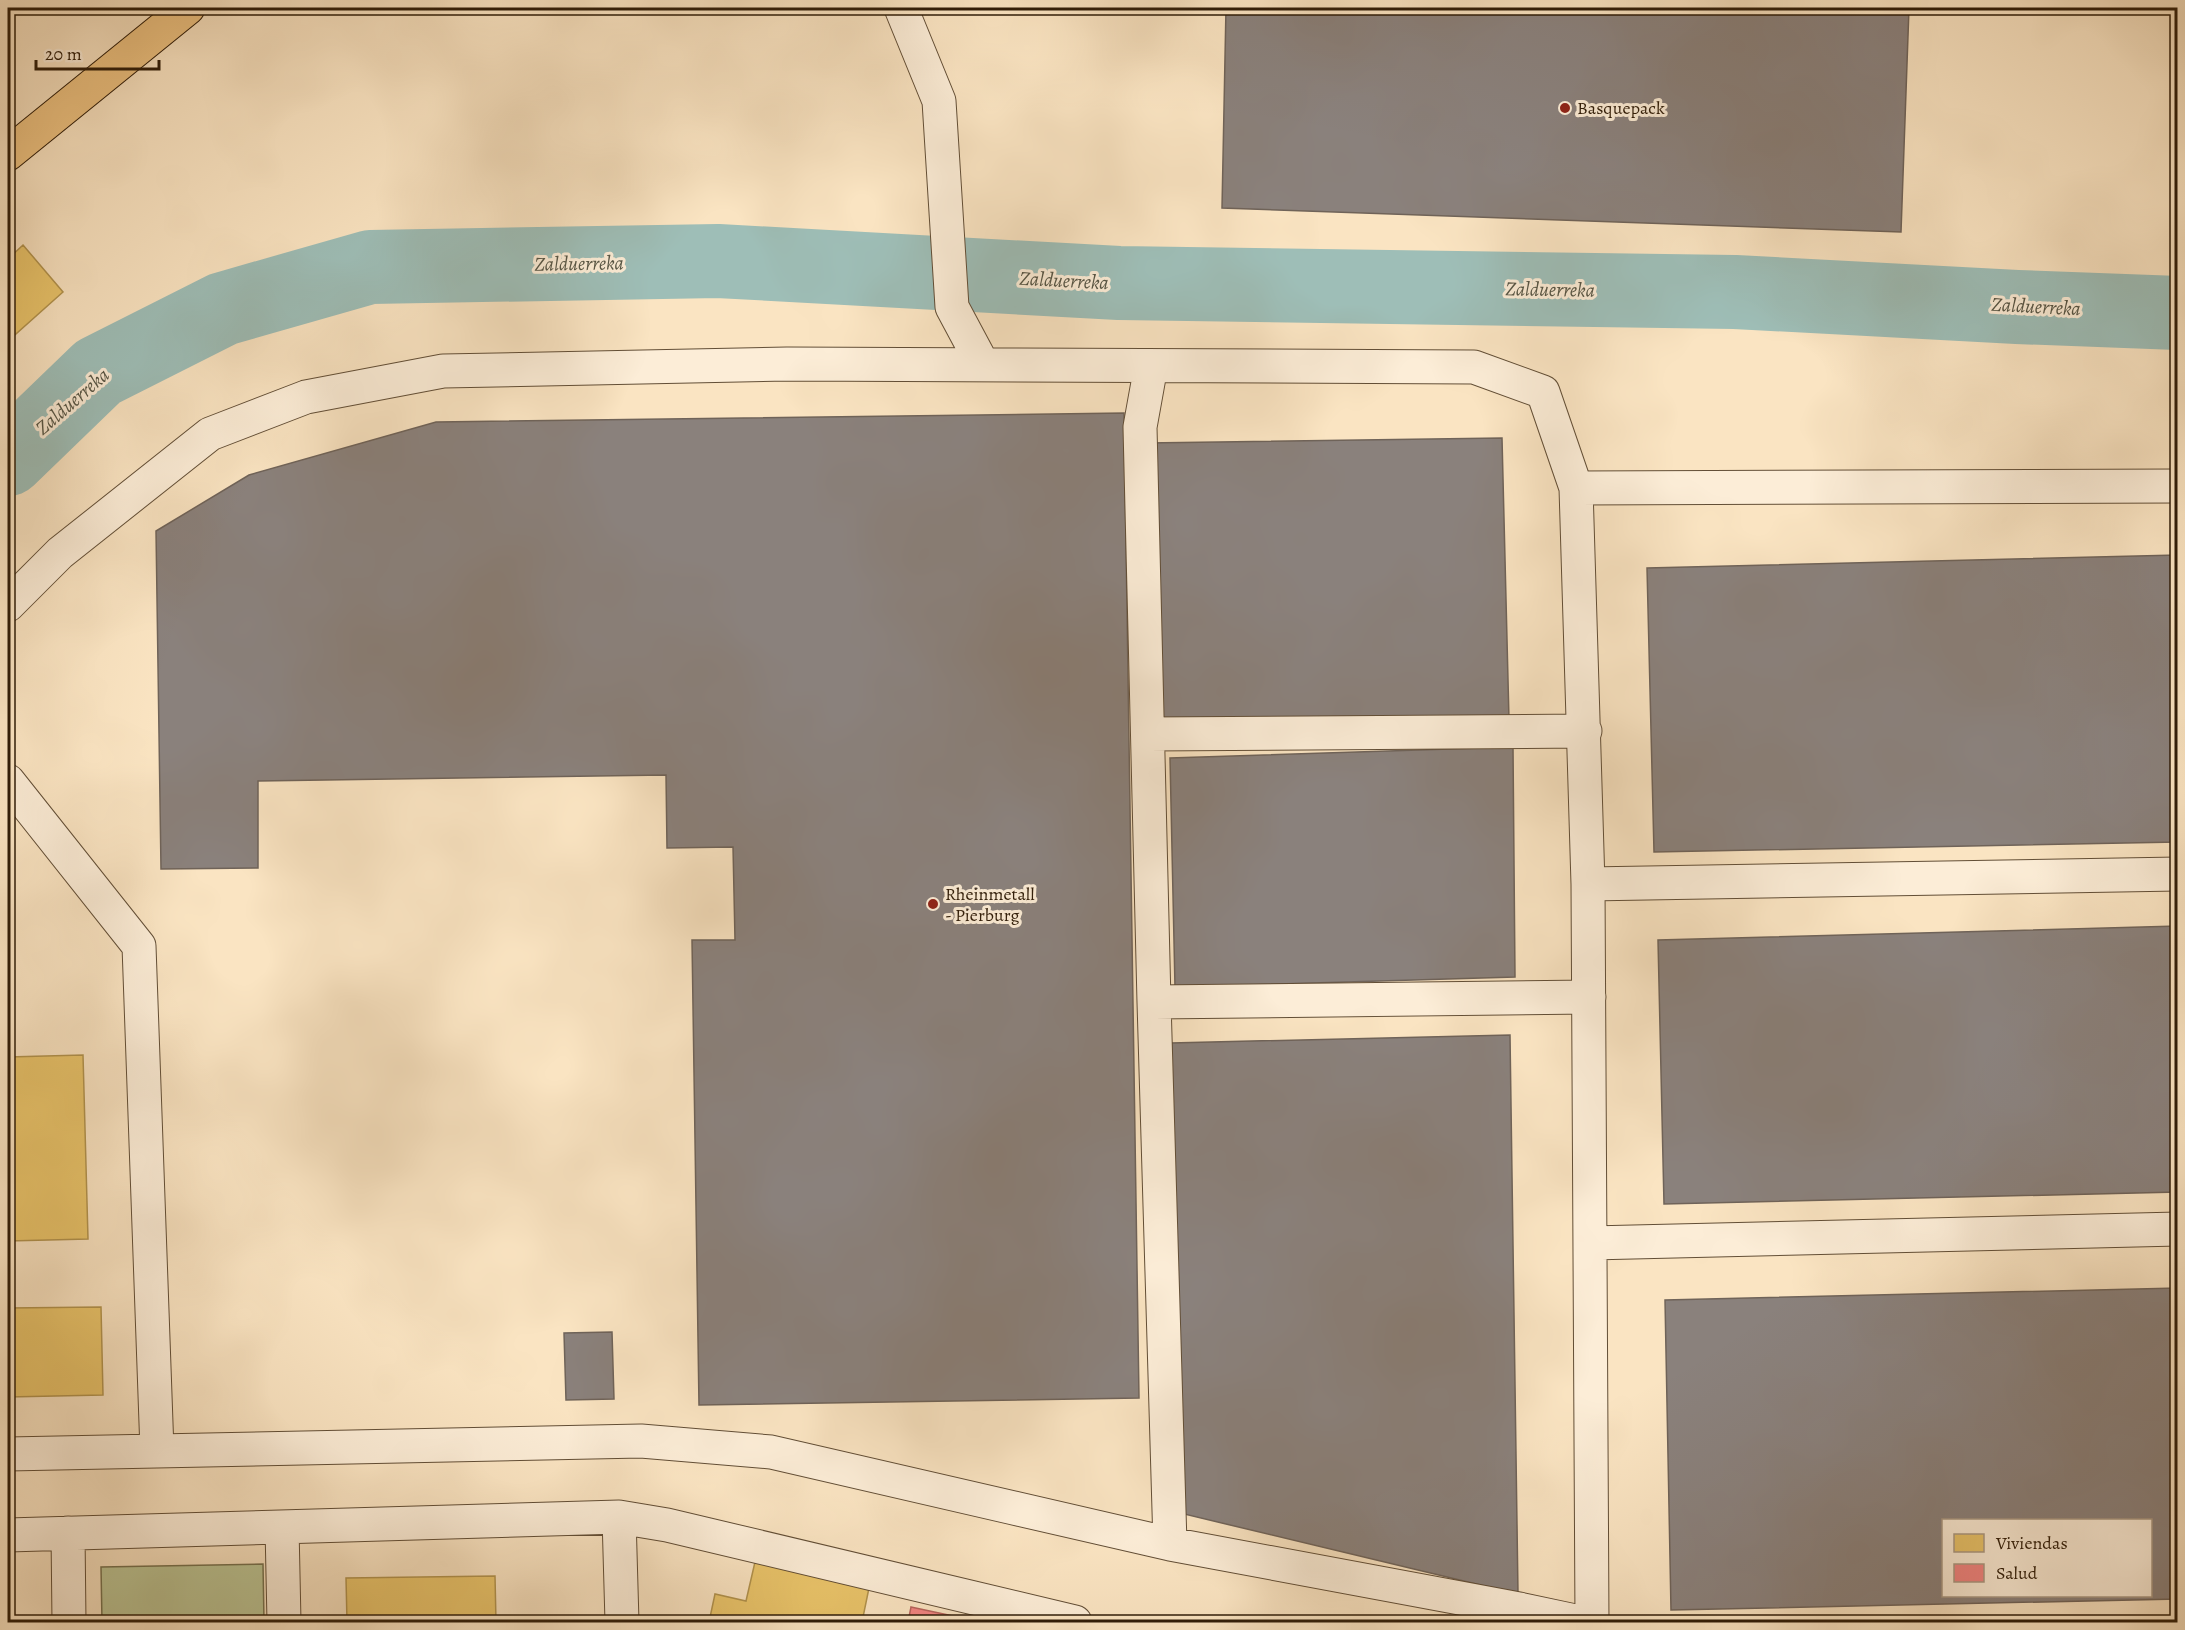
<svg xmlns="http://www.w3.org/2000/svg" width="2185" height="1630" font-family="Alegreya,serif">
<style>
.green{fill:#bbc595;stroke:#75704e;stroke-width:1.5}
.homes{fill:#e9c46a;stroke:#b1924d;stroke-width:1.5}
.health{fill:#f28482;stroke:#b8655d;stroke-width:1.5}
.industry{fill:#8a817c;stroke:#6f6359;stroke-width:1.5;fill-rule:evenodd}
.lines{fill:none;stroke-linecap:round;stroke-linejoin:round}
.river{stroke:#9ebeb7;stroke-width:74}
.minor-casing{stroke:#624e36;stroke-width:35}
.highway-casing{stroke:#2f1c08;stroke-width:35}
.minor{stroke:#fcedd7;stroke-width:33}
.highway{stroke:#edc281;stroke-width:33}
.poi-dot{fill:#8f2418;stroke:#fcedd7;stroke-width:2}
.labels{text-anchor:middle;stroke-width:6;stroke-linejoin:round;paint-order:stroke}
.poi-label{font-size:18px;fill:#2f1c08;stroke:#fcedd7;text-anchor:start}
.water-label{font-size:20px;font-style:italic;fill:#565545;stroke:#fcedd7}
</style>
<rect width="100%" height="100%" fill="#fae4c2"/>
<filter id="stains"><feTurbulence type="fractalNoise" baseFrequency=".00333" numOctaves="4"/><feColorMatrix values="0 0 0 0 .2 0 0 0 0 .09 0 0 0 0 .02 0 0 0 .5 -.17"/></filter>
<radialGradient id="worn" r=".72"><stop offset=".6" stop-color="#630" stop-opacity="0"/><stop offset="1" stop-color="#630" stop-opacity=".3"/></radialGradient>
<path class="green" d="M263,1564L264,1622H102L101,1567Z"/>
<path class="homes" d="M23,245L63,292L8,341V259Z
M83,1055L88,1239L8,1241V1057Z
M101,1307L103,1395L8,1397V1308Z
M755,1562L869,1588L862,1622H709L715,1594L746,1601Z
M495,1576L496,1622H347L346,1578Z"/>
<path class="health" d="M911,1607L981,1622H908Z"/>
<path class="industry" d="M1226,8H1909L1901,232L1222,208Z
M1124,413L1139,1398L699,1405L692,940H735L733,847L667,848L666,775L258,781V868L161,869L156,531L249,475L436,422Z
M1502,438L1509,720L1153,723L1146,443Z
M2178,555V842L1654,852L1647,568Z
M1513,747L1515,977L1175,987L1170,758Z
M2178,926V1192L1664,1204L1658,940Z
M1510,1035L1518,1594L1180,1513L1171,1043Z
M2178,1288V1599L1671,1610L1665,1300ZM1944,1520H2150V1596H1944Z
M612,1332L614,1399L566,1400L564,1333Z"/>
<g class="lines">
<path class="river" d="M8,459L98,372L223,309L370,267L718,261L1119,283L1735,292L2017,307L2178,313"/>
<g class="minor-casing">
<path id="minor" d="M901,8L939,101L952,307L983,365
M1151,366L1140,427L1154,1002
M8,605L60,553L210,434L306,397L443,371L787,364L1474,367L1543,392L1576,488
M1148,734L1585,731
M8,781L139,946L157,1451
M1588,884L1576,488L2178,486
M1591,1243L2178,1229
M8,1454L641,1441L771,1452L1170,1544L1519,1609
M619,1517L622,1622
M282,1527L284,1622
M68,1533L69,1622
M8,1535L619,1517L667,1525L1075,1622
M1170,1544L1154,1002L1589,997
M1503,1622L1519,1609L1580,1622
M1592,1622L1588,884L2178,874"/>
</g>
<g class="highway-casing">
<path id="highway" d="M8,154L188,8"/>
</g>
<use href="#minor" class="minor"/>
<use href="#highway" class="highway"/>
</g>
<g class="poi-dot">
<circle cx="1565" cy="108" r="6"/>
<circle cx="933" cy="904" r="6"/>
</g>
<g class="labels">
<g class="poi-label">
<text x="1577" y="114">Basquepack</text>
<text x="945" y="900">Rheinmetall<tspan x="945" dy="21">- Pierburg</tspan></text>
</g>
<g class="water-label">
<text transform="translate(579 263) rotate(-1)" y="7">Zalduerreka</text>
<text transform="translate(1064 280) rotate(3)" y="7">Zalduerreka</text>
<text transform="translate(1550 289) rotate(1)" y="7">Zalduerreka</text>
<text transform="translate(2036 306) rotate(3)" y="7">Zalduerreka</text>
<text transform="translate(72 401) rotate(-41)" y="7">Zalduerreka</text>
</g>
</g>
<rect width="2185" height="1630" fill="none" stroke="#fae4c2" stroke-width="30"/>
<rect x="9" y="9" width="2167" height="1612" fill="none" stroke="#2f1c08" stroke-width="3"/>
<rect x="15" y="15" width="2155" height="1600" fill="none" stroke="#2f1c08" stroke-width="1.5"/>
<rect x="1942" y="1519" width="210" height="78" fill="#fcedd7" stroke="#aa9984" stroke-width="1.5"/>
<rect x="1954" y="1534" width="30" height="18" fill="#e9c46a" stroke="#aa9984" stroke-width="1.5"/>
<text x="1996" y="1549" font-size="18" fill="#2f1c08">Viviendas</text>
<rect x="1954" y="1564" width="30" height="18" fill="#f28482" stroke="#aa9984" stroke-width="1.5"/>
<text x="1996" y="1579" font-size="18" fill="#2f1c08">Salud</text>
<path d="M36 60v9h123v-9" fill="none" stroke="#2f1c08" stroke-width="3"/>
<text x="45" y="60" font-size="18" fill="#2f1c08" stroke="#fcedd7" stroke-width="4.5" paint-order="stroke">20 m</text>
<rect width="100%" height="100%" filter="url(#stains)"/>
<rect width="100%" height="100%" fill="url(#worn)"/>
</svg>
